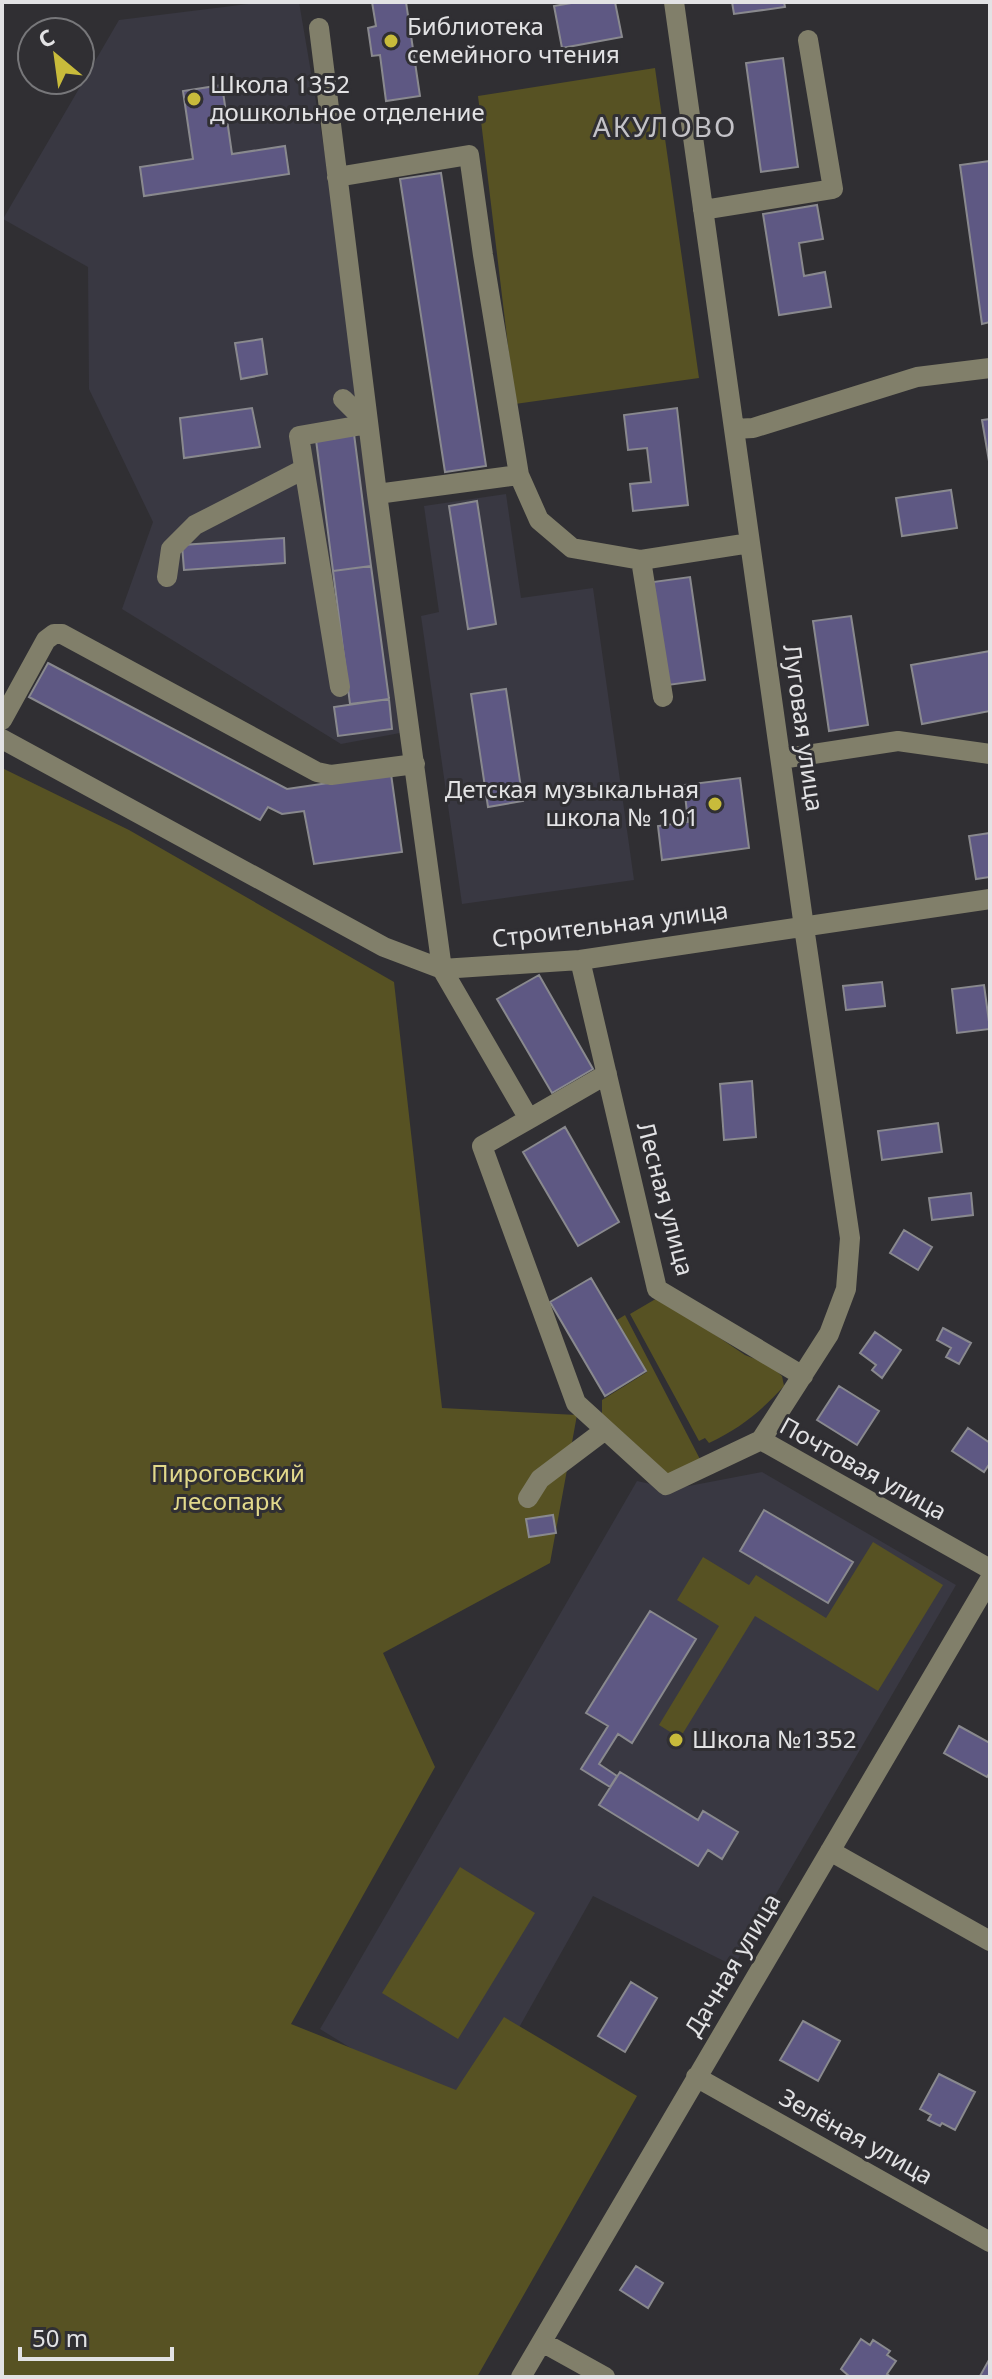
<svg xmlns="http://www.w3.org/2000/svg" width="992" height="2379" font-family="'Noto Sans',sans-serif">
<style>
.built{fill:#393842}
.green{fill:#575223}
.building{fill:#5e5883;stroke:#89898e;stroke-width:2}
.lines{fill:none;stroke-linecap:round;stroke-linejoin:round}
.minor{stroke:#817f6a;stroke-width:20}
.poi-dot{fill:#c8bb3b;stroke:#302f33;stroke-width:3}
.labels{text-anchor:middle;stroke-width:6;stroke-linejoin:round;paint-order:stroke}
.poi-label{font-size:24px;fill:#e2e2e4;stroke:#302f33;text-anchor:start}
.street-label{font-size:24px;fill:#e2e2e4;stroke:#302f33}
.park-label{font-size:24px;fill:#e2d98b;stroke:#302f33}
.quarter-label{font-size:28px;letter-spacing:2px;fill:#c3c2c7;stroke:#302f33}
</style>
<rect width="100%" height="100%" fill="#302f33"/>
<path class="built" d="M265,2H299L329,178L400,733L341,744L122,609L153,522L89,389L88,267L3,219L119,20Z
M506,494L521,598L593,588L634,880L462,904L421,616L439,612L424,506Z
M762,1472L956,1585L734,1966L593,1896L467,2120L320,2029L637,1481L673,1489Z"/>
<path class="green" d="M655,68L699,378L515,404L478,96Z
M2,768L129,830L394,982L442,1408L577,1415L550,1563L383,1653L435,1767L291,2024L456,2090L504,2017L637,2096L477,2377H2Z
M659,1297L745,1355L768,1364L782,1376L784,1386C760,1412 741,1428 709,1443L705,1438L699,1441L630,1314Z
M625,1315L702,1463L666,1480L602,1418V1400L647,1372L617,1320Z
M873,1542L943,1585L878,1691L755,1616L680,1738L659,1725L719,1626L677,1600L703,1557L749,1585L756,1575L826,1618Z
M460,1867L535,1913L458,2039L382,1993Z"/>
<path class="building" d="M372,2H406L420,96L386,101L380,55L372,56L368,28L376,26Z
M577,2H615L622,37L562,48L554,6Z
M732,2H784L785,7L734,14Z
M783,58L798,167L761,172L746,63Z
M222,85L232,154L285,146L289,174L144,196L140,167L193,159L183,91Z
M990,161V322L982,324L960,165Z
M441,173L486,466L445,472L400,179Z
M817,205L823,239L799,243L804,276L825,272L831,307L779,315L763,214Z
M262,339L267,374L241,379L235,343Z
M252,408L260,447L184,458L180,418Z
M677,408L688,505L633,511L630,484L651,482L647,448L628,450L624,415Z
M990,419V467L982,420Z
M354,434L371,566L333,571L316,440Z
M951,490L957,528L902,536L896,498Z
M477,501L496,624L468,629L449,506Z
M284,538L285,563L184,570L182,545Z
M371,566L389,699L350,704L333,571Z
M690,577L705,680L668,685L653,582Z
M851,616L868,725L829,731L813,621Z
M990,651V711L922,724L911,665Z
M48,663L287,789L391,774L402,852L314,864L304,811L282,814L268,807L260,820L29,697Z
M506,689L523,801L488,807L471,694Z
M389,699L392,729L338,736L334,707Z
M740,778L749,848L662,860L658,826L688,822L684,785Z
M990,833V877L976,879L969,836Z
M539,975L593,1069L552,1093L497,999Z
M882,982L885,1006L846,1010L843,986Z
M984,985L990,1029L957,1033L952,989Z
M752,1081L756,1137L724,1140L720,1084Z
M938,1123L942,1152L882,1160L878,1131Z
M565,1127L619,1222L578,1246L523,1152Z
M971,1193L973,1215L932,1220L929,1198Z
M904,1230L932,1247L918,1270L890,1253Z
M591,1278L646,1371L605,1396L550,1302Z
M943,1328L971,1343L959,1364L946,1357L951,1348L937,1340Z
M875,1332L901,1350L882,1378L872,1370L876,1365L860,1353Z
M839,1386L879,1411L857,1445L817,1420Z
M968,1428L990,1443V1463L984,1472L952,1451Z
M764,1510L853,1562L828,1603L740,1551Z
M553,1515L556,1533L529,1537L526,1519Z
M650,1611L696,1639L632,1743L618,1734L599,1764L617,1776L610,1787L581,1769L608,1726L586,1713Z
M959,1726L990,1743V1772L987,1777L944,1753Z
M620,1772L698,1820L703,1811L738,1832L722,1859L708,1850L698,1866L599,1805Z
M631,1982L657,1998L625,2052L598,2036Z
M803,2021L840,2041L818,2081L780,2060Z
M939,2074L975,2092L955,2130L942,2123L940,2126L928,2120L931,2115L920,2109Z
M636,2266L663,2283L648,2308L620,2290Z
M861,2339L870,2345L873,2340L890,2351L887,2355L896,2361L887,2374L891,2377H850L841,2369Z
M990,2358V2377H981L980,2376Z"/>
<g class="lines">
<path class="minor" d="M674,2L804,927L850,1238L846,1289L829,1334L761,1440
M319,28L377,494L442,969L529,1119L607,1074
M337,177L469,155L483,255L519,475L377,494
M703,210L833,189L808,40
M343,399L368,424
M734,429L753,428L917,377L990,368
M519,475L539,520L572,548L641,560
M167,577L171,549L195,525L304,469
M340,687L299,436L368,424
M663,697L641,560L750,543
M2,720L46,640L54,634H62L317,772L331,775L415,764
M2,739L384,947L442,969L580,960L990,899
M781,759L898,741L990,754
M580,960L657,1289L803,1376
M529,1119L482,1146L576,1403L666,1485L761,1440
M761,1440L990,1569
M528,1498L540,1479L605,1430
M830,1851L990,1941
M696,2077L990,2242
M542,2342L605,2377
M521,2377L990,1579"/>
</g>
<g class="poi-dot">
<circle cx="391" cy="41" r="8"/>
<circle cx="194" cy="99" r="8"/>
<circle cx="715" cy="804" r="8"/>
<circle cx="676" cy="1740" r="8"/>
</g>
<g class="labels">
<g class="poi-label">
<text x="407" y="35">Библиотека<tspan x="407" dy="28">семейного чтения</tspan></text>
<text x="210" y="93">Школа 1352<tspan x="210" dy="28">дошкольное отделение</tspan></text>
<text x="699" y="798" text-anchor="end">Детская музыкальная<tspan x="699" dy="28">школа № 101</tspan></text>
<text x="692" y="1748">Школа №1352</text>
</g>
<g class="street-label">
<text transform="translate(803 728) rotate(82)" y="8">Луговая улица</text>
<text transform="translate(610 925) rotate(-7)" y="8">Строительная улица</text>
<text transform="translate(665 1199) rotate(75)" y="8">Лесная улица</text>
<text transform="translate(863 1469) rotate(29)" y="8">Почтовая улица</text>
<text transform="translate(733 1965) rotate(-59)" y="8">Дачная улица</text>
<text transform="translate(856 2137) rotate(29)" y="8">Зелёная улица</text>
</g>
<g class="park-label">
<text x="228" y="1482">Пироговский<tspan x="228" dy="28">лесопарк</tspan></text>
</g>
<g class="quarter-label">
<text x="665" y="137">АКУЛОВО</text>
</g>
</g>
<rect width="992" height="2379" fill="none" stroke="#e2e2e4" stroke-width="8"/>
<g transform="translate(56 56) rotate(331)"><circle r="38" fill="#302f33" stroke="#77777a" stroke-width="2"/>
<path d="M0-6L14 30L0 20L-14 30Z" fill="#c8bb3b"/>
<text y="-12" font-size="22" font-weight="bold" text-anchor="middle" fill="#e2e2e4">С</text>
</g>
<path d="M20 2347v12h152v-12" fill="none" stroke="#e2e2e4" stroke-width="4"/>
<text x="32" y="2347" font-size="24" fill="#e2e2e4" stroke="#302f33" stroke-width="6" paint-order="stroke">50 m</text>
</svg>
